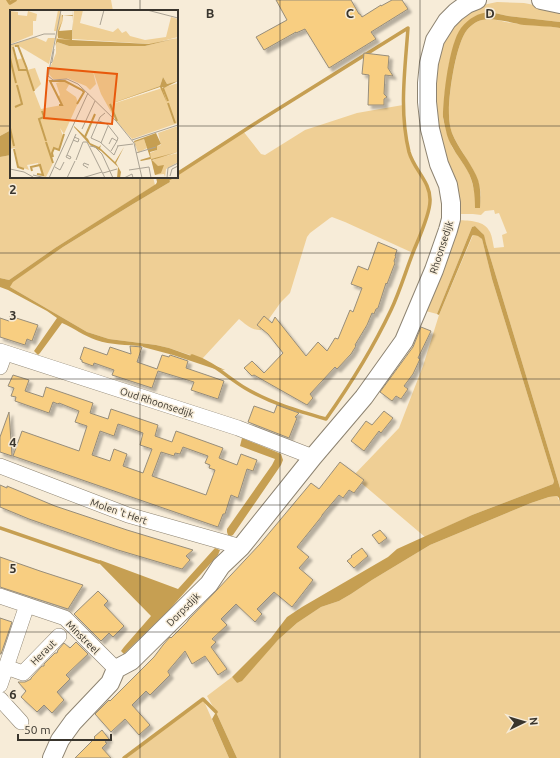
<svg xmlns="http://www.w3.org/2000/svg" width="560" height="758" font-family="Ubuntu,sans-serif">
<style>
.green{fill:#efcf95}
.water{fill:#c69f52}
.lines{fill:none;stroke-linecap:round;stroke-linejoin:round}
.stream{stroke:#c69f52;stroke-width:3.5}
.building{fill:#f8ce81;stroke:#978d7a;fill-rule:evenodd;filter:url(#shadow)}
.minor-casing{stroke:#8d8371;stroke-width:16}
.tertiary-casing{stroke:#8d8371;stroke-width:20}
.minor{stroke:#fff;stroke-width:15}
.tertiary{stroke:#fff;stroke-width:18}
.grid{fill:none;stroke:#39352d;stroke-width:1;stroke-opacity:0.55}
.labels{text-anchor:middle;stroke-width:3;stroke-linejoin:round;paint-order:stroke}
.street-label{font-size:10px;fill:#39352d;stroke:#f7ecd8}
.inset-river{fill:none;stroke:#c69f52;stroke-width:2}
.inset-road{fill:none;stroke:#aba394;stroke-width:1}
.view{fill:#e8590c;fill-opacity:0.15;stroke:#e8590c;stroke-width:2}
.inset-edge{fill:none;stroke:#39352d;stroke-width:2}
.grid-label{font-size:13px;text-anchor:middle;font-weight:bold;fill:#39352d;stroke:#f7ecd8;stroke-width:3;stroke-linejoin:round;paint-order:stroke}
</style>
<defs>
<filter id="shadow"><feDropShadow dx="3.5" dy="3.5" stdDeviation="1" flood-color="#0004"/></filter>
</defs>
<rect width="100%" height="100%" fill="#f7ecd8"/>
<path class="green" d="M0,0H111L113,11H11V130L0,136Z
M497,2L524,3L560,10V22L508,16L490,12L461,29L455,41L449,64L444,99L443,119L448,136L452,147L468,171L471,179L475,193V208H480C480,204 481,199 481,195C479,171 461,154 452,133C450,127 449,121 449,115C448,97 456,43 467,30C471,25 477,21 482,20C492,17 502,22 512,23C528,25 544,25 560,28V488L486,243L482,233L475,226L472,227L470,232L437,314L422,310L458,220C470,221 484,220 490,232C492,236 493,243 494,248L504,247L502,235L507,233L499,213L495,214L494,210L485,211L481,215L473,214H458L432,123L434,63L456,18L478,6Z
M403,105C404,121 405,138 410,154C415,171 431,182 430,201C430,214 418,240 413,253L345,222L332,217L330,218L310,233L307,237L290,293L281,302L261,330C253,331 245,324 239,319L202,359L169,348L156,345L109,339L87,332L10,287L12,282L63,247L133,204L170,182L168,178L170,177H177V173L243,131L261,154L265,155L305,130L357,113Z
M11,155V177H153L155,185L55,248L9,280L0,278V157Z
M473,235L479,236L482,239L492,279L554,481L553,484L472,515L425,537L353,476L399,428L423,366L439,315Z
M557,496L558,498L560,503V758H237L216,712L207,696L232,677L237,683L278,640L297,623L321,607L339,601L351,594L372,580L430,545L531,503L549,497Z
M203,699L229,758H124Z"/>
<path class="water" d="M490,12L508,16L560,22V28C548,26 536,26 524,25C513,23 492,17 482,20C477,21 471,25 467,30C456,43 448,96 449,115C449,121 450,127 452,133C458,148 469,160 476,175C481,185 481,197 480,208H475C475,195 474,182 467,170C460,158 451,148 447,135C446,130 444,123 443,117C443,97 449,44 461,28C469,18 478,13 490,12Z
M11,130V155L0,157V136Z
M156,177H168L170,182L133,204L63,247L13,282L10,287L87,332L109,339L156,345L169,348L200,359L225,370L218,369V367H216L215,369L173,355L143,347L142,346C127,345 111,345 96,340C84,336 74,328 62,323L40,353L38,355L34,351L57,318L47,311L8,290L0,287V278L9,280L55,248L156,184L157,182Z
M475,226L484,235L486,243L560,488V503L559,498L557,496L549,497L531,503L430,545L372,580L351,594L339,601L321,607L297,623L278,640L242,681L237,683L232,677L271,638L287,617L302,607L388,557L397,549L472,515L553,484L554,481L492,279L482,239L478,236L473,235L472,236L439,315L437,314L470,232L472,227Z
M242,438L279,453L281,454L283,460L281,465L233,535L231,536L228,535L227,532V529L272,465L275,459L240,446Z
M215,548L220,550L218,555L169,610L124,654L121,651L124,647L151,616L99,563L100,560L178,589Z
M216,712L237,758H229L212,719Z"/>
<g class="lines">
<path class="stream" d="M8,0L10,3L15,0
M177,174L259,121L408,28C405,70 399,111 409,152C414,170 431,182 430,201C430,214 419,238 414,250C406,270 400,291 391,310C373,348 350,385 326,419C298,411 270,403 245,388C227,377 212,362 192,356
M165,181L172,177
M0,528L99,562
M124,758L203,699L216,712"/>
</g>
<path class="building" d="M276,0H351L359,14H360L362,17L381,5V6L392,0H402L408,9L371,32L376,39L329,68L305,29L296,33V32L264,50L256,37L287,20Z
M364,53L389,56L388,68L393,76L385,75L384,94L387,97L384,99V105H368L369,75L362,74Z
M378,242L397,250L395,256H396L394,261L395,263L387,284L386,283L378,308L376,309L374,314L372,313L367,325L355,345L356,346L351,354L337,369L335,367L310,394L313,398L307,405L254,375L252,376L244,368L252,361L264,373L283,353L268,334L257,325L264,316L272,323L275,317L306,356L318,342L327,351L335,338L338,339L350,310L353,312L362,288L351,284L358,266L368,270Z
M10,316L38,325L32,341L27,339L25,345L0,337V318L9,321Z
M421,327L431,331L418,358L420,359L413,374L404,386L408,389L401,399L396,396L392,401L380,392L413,347Z
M130,346L142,347L137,362L157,369L162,355L169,357L170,355L188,361L186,368L224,381L218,399L191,390L194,382L158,371L152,388L112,375L114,370L94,363L93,366L82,362V360L80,359L84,347L107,355L110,347L131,354Z
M13,375L29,380L25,391L43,397L46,387L93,403L90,413L108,419L111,409L158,425L155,436L172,442L176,431L223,448L219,458L237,465L241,454L257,460L253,471L247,469L238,498L231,495L225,514H223L218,527L13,456L22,431L79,451L87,426L75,422L79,411L59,403L58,404L53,402L49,413L15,401L16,397L11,396L14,388L8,386ZM118,424L124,426L143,433L140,445L152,449L143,473L123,466L127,454L114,449L110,461L92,455L100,431L114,436ZM183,447L208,456L205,463L210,465L209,468L215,470L206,495L152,476L161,452L174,456L175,453L180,454Z
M277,405L299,413L295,417L297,418L289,438L248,422L254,406L274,413Z
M384,411L393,418L381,433L379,431L364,451L351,441L366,421L372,425Z
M9,412L12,456L0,452V437Z
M340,462L364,480L354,493L349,490L343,498L339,495L322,515V516L297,547L309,557L299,568L313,580L292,607L274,592L257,609L262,614L255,622L236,604L221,619L227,625L212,639L216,642L211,647L227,669L218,675L205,656L192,664L185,651L168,671V672L170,675L150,695L146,691L132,705L150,725L139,735L125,719L111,732L95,714L109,700L110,701L154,657L163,645L170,637L171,638L187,622L189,619L216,591L260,544L311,483L319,489Z
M0,485L7,488V486L55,506L127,530L193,550L186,556L190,560L182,569L118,550L29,519L0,507Z
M380,530L387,538L379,544L372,535Z
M362,548L368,556L354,568L347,561L352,557L351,556Z
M0,557L40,571L83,585L68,609L0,587Z
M98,591L108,601L104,605L124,626L113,637L109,633L101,641L74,614Z
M0,618L12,622L1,654H0Z
M76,642L88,654L66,675L70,679L57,692L64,700L52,713L44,705L37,712L21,697L26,691L18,682H25L31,679V678L42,666H44V664L55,653H57L58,650L64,643L70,648Z
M102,730L109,739L105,742L107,743L102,748L111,758H75L95,738L94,737Z"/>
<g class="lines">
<g class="minor-casing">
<path id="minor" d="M0,351L238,428L313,457
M0,367L5,353
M0,466L128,515L241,547
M0,596L65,618L116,669
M6,667L23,673L59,636
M0,685L27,605
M0,699L21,722"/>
</g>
<g class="tertiary-casing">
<path id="tertiary" d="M541,0L560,4
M52,758L60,740L73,722L110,683L116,669L131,661L209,584L221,566L241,547L313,457L364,397L404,341L434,270L448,230L451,219V203L448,185L439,164L430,129L427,102V83L429,63L435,40L447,21L456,12L467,4L477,0"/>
</g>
<use href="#minor" class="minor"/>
<use href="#tertiary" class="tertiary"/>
</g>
<path class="grid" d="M140,0V11M280,0V758M420,0V758M0,126H11M177,126H560M140,177V758M0,253H560M0,379H560M0,505H560M0,632H560"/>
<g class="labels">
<g class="street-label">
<text transform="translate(441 247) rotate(-72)" y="4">Rhoonsedijk</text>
<text transform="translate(157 402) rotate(18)" y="4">Oud Rhoonsedijk</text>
<text transform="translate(119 511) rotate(19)" y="4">Molen 't Hert</text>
<text transform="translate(183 609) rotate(-45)" y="4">Dorpsdijk</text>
<text transform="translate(83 637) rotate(45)" y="4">Minstreel</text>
<text transform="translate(43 652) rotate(-45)" y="4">Heraut</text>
</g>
</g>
<g transform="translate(10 10)">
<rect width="168" height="168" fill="#f7ecd8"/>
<path d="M48,0H50L53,10L47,28L61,30H47V32L59,36H135L168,28V71L157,74L153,67L150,76L99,95L168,73V113L122,129L106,111L91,84L83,61L86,74L80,80L76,76L57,68L59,64L57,69H43L38,63L46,43V21H44ZM64,0H73L70,13L103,22L108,18L112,23L116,21L120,26L135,30L156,27L161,7L168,9V27L141,34L62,29ZM0,1L8,2V5L17,6L18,1L27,4L26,11H23V25L1,34ZM25,27L36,32L38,28H45L39,54L9,36L2,37L6,50L13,48L17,60L25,58L31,74L24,81L31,99L41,97L47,112L41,97L52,95L48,87L50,85L46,73L54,71L60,73L56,80L66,87L68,93L54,124L50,118L53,126L51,136L49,140L44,138L42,142L43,153L36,167L32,166L28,153L17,155L19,160L8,156L5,138L0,139V35ZM168,116V131L166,132H168V142L151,147L168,143V152L156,159L155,167L154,164L145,165L142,151L147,148L141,149L140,143L147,140V136L151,135L148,123ZM134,129L137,138L128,143L125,132Z" fill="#efcf95"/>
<path d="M63,0L62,30L139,34L168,28L135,36H59L47,32L45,36L47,29L61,30L48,28V21L52,11L49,21L62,20L63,6L53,5L52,10V5H63ZM153,67L157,74L168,71L154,78L152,77L157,93L150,77L100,94L150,76ZM64,117V116L76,127L78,129L80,133L89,137L91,135L90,138L105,152L114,137L106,153L111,162L110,168H107L108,157L91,141L80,135ZM146,123L151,134L147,136V140L140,142L141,149L168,142L142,150L148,156L154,155L151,163L145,165L141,149L131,151L130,150L140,147L134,129L125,132L127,141L124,131Z" fill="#c69f52"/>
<path class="inset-river" d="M5,36H8L17,59M3,37L9,60H17L24,81M0,48L6,73M153,78L158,91M158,93L165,113M100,94L107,111M49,95H52L40,71H55L72,80L74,82L67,94M5,97L12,94L7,75M32,101L34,107L29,109L36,131M0,118L4,136M75,127L85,104M36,132L43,153M4,139L8,157L14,159M43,147L42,143L44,138L49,140L54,124M22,161L21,157L30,155L33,165L27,164"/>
<path class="inset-road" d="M51,0L38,66L43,70L57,69L68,74L107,112L124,133L132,168M137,0L168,8M90,15L94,0M0,35L34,24H45M40,54L42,52L44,39M95,103L90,107L81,128L90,132L104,145L108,136M89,111L97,114L108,128L107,131M72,119L85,91M63,130L68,132L69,129L64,127M122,130L168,115M91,133L98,116M99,134L102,128L107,131L101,141M80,136L85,137L92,144L103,168M107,136L123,134M126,143L146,137M57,145L66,124M57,145L61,147L60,149L56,147ZM66,150L73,132H77L92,162M45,157L50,160L54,152M78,158L73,155L74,153L79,155M0,159L14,162L23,167M119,160L139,157L141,168M93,163L107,159M23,165L36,168M160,166L162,159L168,156M39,168L78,83M57,168L65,151M72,168L92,162L95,168M114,168L122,164L123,168M157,168L158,158L168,153"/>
<path class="view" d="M38,58L107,64L102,114L34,108Z"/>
<rect width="168" height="168" class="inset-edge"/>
</g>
<g class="grid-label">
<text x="210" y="18">B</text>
<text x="350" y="18">C</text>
<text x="490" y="18">D</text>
<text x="13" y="194">2</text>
<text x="13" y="320">3</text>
<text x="13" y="447">4</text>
<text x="13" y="573">5</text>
<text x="13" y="699">6</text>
</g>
<g transform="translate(524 722) rotate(85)" stroke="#f7ecd8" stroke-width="3" paint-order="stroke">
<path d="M0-3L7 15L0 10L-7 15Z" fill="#39352d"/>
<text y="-6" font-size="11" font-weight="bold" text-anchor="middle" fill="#39352d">N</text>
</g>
<path d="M18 734v6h93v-6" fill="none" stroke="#39352d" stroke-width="2"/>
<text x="24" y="734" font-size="12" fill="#39352d" stroke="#f7ecd8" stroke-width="3" paint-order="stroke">50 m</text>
</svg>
